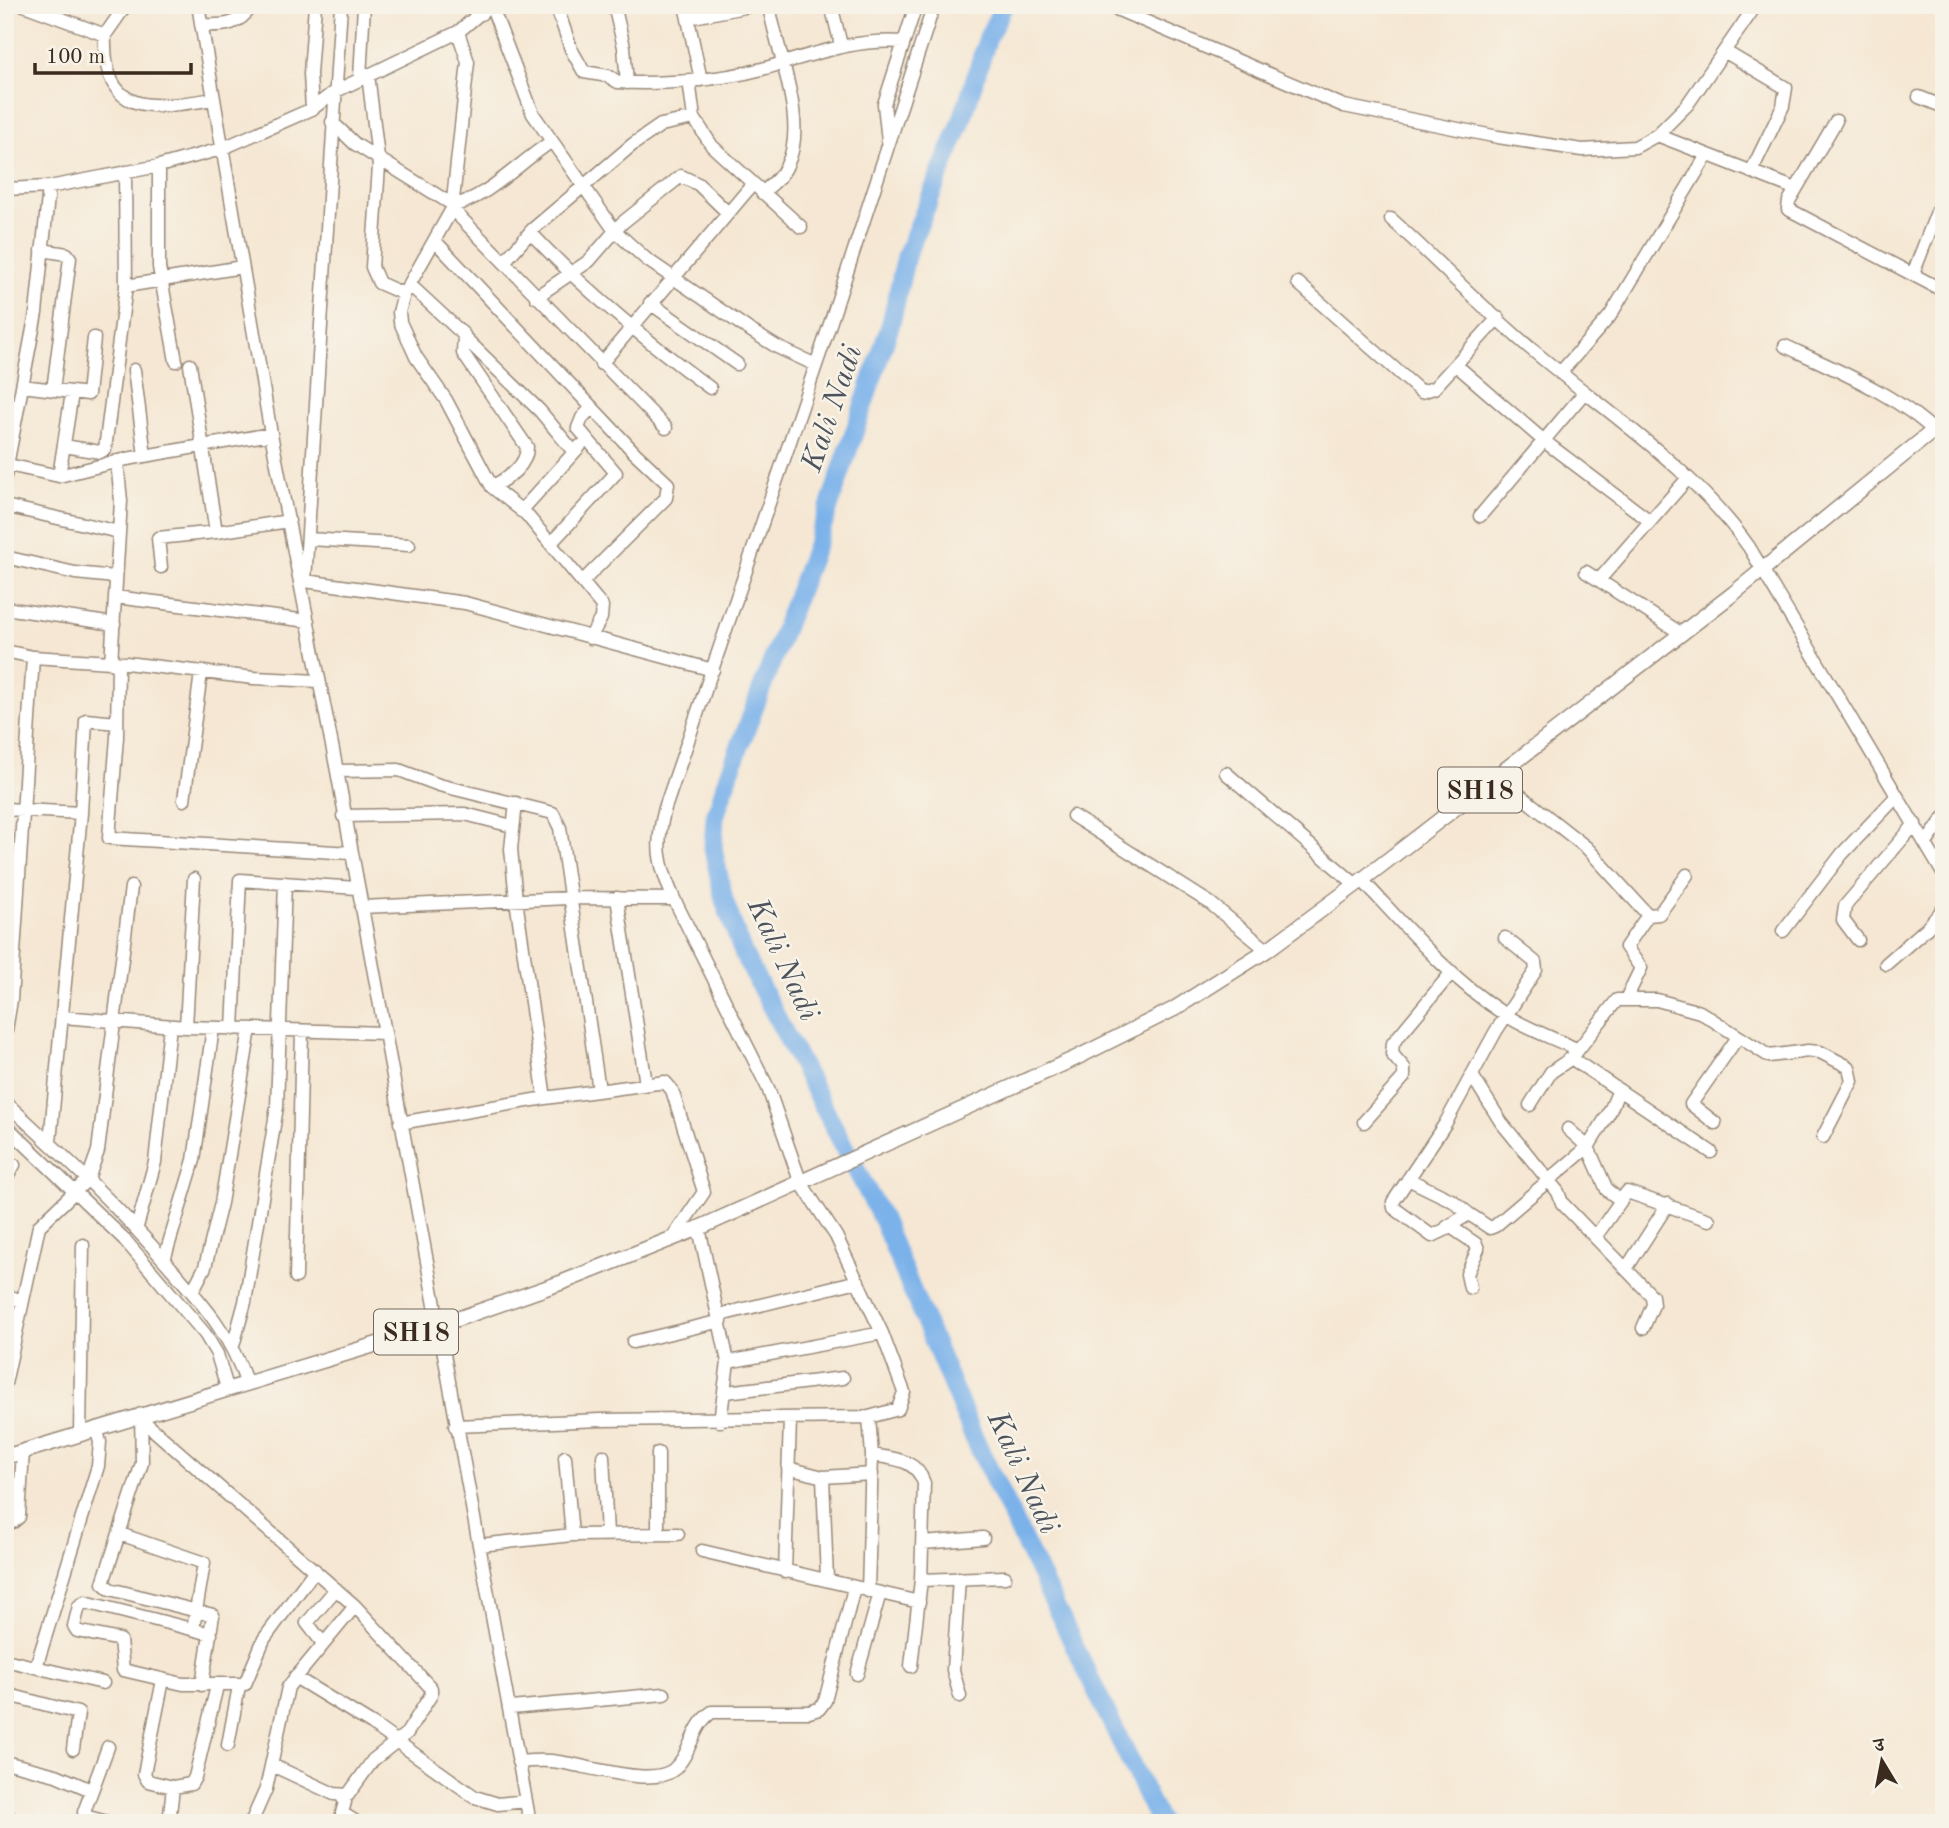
<svg xmlns="http://www.w3.org/2000/svg" width="1949" height="1828" font-family="'Old Standard TT','Noto Serif Devanagari',serif">
<style>
.lines{fill:none;stroke-linecap:round;stroke-linejoin:round}
.river{stroke:#7bb2ea;stroke-width:19}
.minor-casing{stroke:#988878;stroke-width:15}
.major-casing{stroke:#988878;stroke-width:17}
.minor{stroke:#fff;stroke-width:12}
.major{stroke:#fff;stroke-width:14}
.labels{text-anchor:middle;stroke-width:5;stroke-linejoin:round;paint-order:stroke}
.shield{fill:#f7f3e8;stroke:#73665b;stroke-width:2}
.shield-label{font-size:26px;font-weight:bold;fill:#3b2a1e}
.water-label{font-size:30px;font-style:italic;fill:#4e535b;stroke:#f7f3e8}
</style>
<rect width="100%" height="100%" fill="#f7f3e8"/>
<filter id="ink" filterUnits="userSpaceOnUse"><feTurbulence type="fractalNoise" baseFrequency=".0143" numOctaves="2"/><feDisplacementMap in="SourceGraphic" scale="14" xChannelSelector="R" yChannelSelector="G"/><feConvolveMatrix kernelMatrix="1 2 1 2 8 2 1 2 1" color-interpolation-filters="sRGB"/></filter>
<filter id="wash" filterUnits="userSpaceOnUse"><feTurbulence type="fractalNoise" baseFrequency=".00686" numOctaves="4" result="noise"/><feDisplacementMap in="SourceGraphic" scale="28" xChannelSelector="R" yChannelSelector="G"/><feGaussianBlur stdDeviation="1.57" result="paint"/><feColorMatrix in="noise" values="0 0 0 0 0 0 0 0 0 0 0 0 0 0 0 0 0 1.4 0 .05"/><feComposite in="paint" operator="in"/></filter>
<g filter="url(#wash)">
<rect width="100%" height="100%" fill="#f5e7d3"/>
<g class="lines">
<path class="river" d="M1004,5L988,37L961,123L906,256L891,323L818,540L727,780L715,817L713,848L724,900L743,953L882,1219L975,1440L1160,1823"/>
</g>
</g>
<g filter="url(#ink)">
<g class="lines">
<g class="minor-casing">
<path id="minor" d="M24,5L105,35C102,118 152,109 213,99
M198,5L271,434L337,771L530,1823
M468,5L481,14
M491,5L533,114L615,231L646,259L748,329L777,347L816,365
M556,5L571,49L584,72L608,76L618,82C659,85 722,80 762,69C810,56 852,38 903,42
M614,5L624,47L627,83
M685,5L701,80
M831,5L841,45
M1107,5L1344,106L1498,137L1582,150L1635,147L1657,135L1687,105L1756,5
M688,18L755,5
M201,25C224,26 239,26 252,5
M458,32L468,62L452,209L404,294L399,312L400,322L416,357L446,400L492,487L526,514L602,606L601,618L590,638
M105,35L126,5
M1724,51L1786,88L1783,106L1751,172
M368,74L379,166L372,267L379,283L404,294
M360,78L364,5
M689,80L694,118L712,146L801,227
M1919,97L1944,107
M312,109L310,74L315,5
M1836,121L1789,201L1788,209L1944,291
M332,122L355,144L453,205C485,200 522,160 551,142
M1657,135L1796,189
M888,141L884,104L916,5
M159,166V267L176,361
M125,172L126,286L242,267
M5,189L49,187L159,166L221,149L312,109L334,92L458,32L490,5
M762,193C771,185 782,177 787,165C809,122 776,51 769,5
M452,209L666,428
M1391,219C1440,263 1486,312 1536,353C1609,414 1694,469 1749,547L1944,875
M530,232C585,291 645,340 710,388
M435,241L635,453L668,484L666,498L583,581
M42,250L67,254L70,258L53,390
M504,262L533,229L632,145L661,125L694,118
M1913,274L1944,194
M1298,283L1421,392L1434,388L1498,318
M410,285L464,335L463,353L527,447C527,467 507,478 492,487
M536,297L589,261L622,223L681,176L698,184L728,213
M650,303L737,364
M466,339L540,411L574,452
M1785,346C1835,369 1907,399 1944,441
M601,364L752,185
M190,365L216,532L289,521
M1456,365L1544,441L1650,521
M134,370L145,456
M1560,373L1610,316L1707,155
M22,386L88,394L94,338
M64,446L100,452L105,449L126,286
M8,465L59,476L127,459L271,434
M5,476L36,313L49,187
M59,476L72,393
M5,506L119,532
M521,511L580,446
M1480,516L1584,393
M309,539L409,545
M552,542L616,473L578,428L582,418L592,407
M5,557L75,573L115,577
M161,567L158,538L216,532
M1586,572L1682,634
M1599,580L1688,478
M305,581L341,5
M305,581L465,603L713,670
M115,597L308,621
M5,608L114,624
M5,651L33,657L126,663L254,678L319,681
M111,663L121,501L117,461
M118,663L117,737L109,838L351,853
M337,771L399,770L439,785L553,813L560,828L599,1090
M1226,773L1355,884
M1497,777L1587,848L1648,915L1659,914L1687,875
M184,800L201,673
M516,803L511,849L516,900L545,1098
M5,809L81,813L50,1142
M81,813L86,720L117,723
M343,816L465,814L512,826
M1073,816L1210,903L1267,950
M1926,843L1944,818
M1362,880C1406,927 1450,979 1504,1014C1526,1029 1554,1038 1578,1050
M617,898L646,1084
M361,907L570,898L674,899
M1783,931L1842,854L1897,796
M1858,940L1843,920L1845,906L1915,824
M1886,964L1927,928L1944,908
M1627,997L1641,968L1626,947L1648,915
M63,1017L186,1027L384,1033
M186,1027L194,879
M233,1029L240,880L357,888
M5,1036L11,1000L33,657
M1473,1077L1501,1122L1558,1192L1562,1203L1652,1296L1653,1305L1643,1328
M5,1102C63,1155 120,1208 171,1268C203,1304 231,1335 246,1382
M1530,1105L1551,1072L1573,1057
M1364,1122L1404,1077V1068L1392,1054L1393,1043L1452,972
M400,1123L545,1098L665,1082L672,1090L704,1192L672,1239
M1715,1123L1691,1104L1738,1037
M5,1125L124,1239L205,1334L217,1354L227,1388
M1568,1129L1588,1147L1607,1190L1619,1199
M1711,1152L1574,1060V1055L1617,1000H1657L1700,1012L1769,1056L1808,1051L1820,1052L1849,1067L1852,1081L1823,1137
M1408,1179L1453,1201L1469,1214
M5,1180L14,1165
M137,1227L155,1162L170,1026
M1447,1227L1469,1214L1490,1228L1495,1226L1588,1147L1609,1113L1619,1090
M699,1228L728,1362L720,1421
M1596,1236L1627,1192L1709,1220
M164,1260L194,1160L213,1028
M1626,1269L1668,1204
M296,1277L302,1031
M1470,1288L1467,1274L1478,1249L1476,1244L1451,1227L1432,1236L1394,1208L1393,1202L1445,1124L1496,1031L1536,970L1535,962L1505,938
M192,1292L205,1267L221,1203L250,1029
M5,1295L22,1301
M720,1315L858,1281
M633,1342L721,1321
M233,1346L245,1302L277,1107L285,883
M728,1362L882,1333
M5,1384L39,1226L88,1179L98,1151L131,887
M726,1392L843,1378
M141,1414L142,1463L103,1583L110,1589L213,1615L202,1685
M141,1419L355,1606L431,1688V1695L407,1733L373,1760L348,1795L334,1794L272,1765
M455,1426L600,1420L869,1417L898,1409L904,1392L882,1333L836,1236L800,1181L768,1088L674,899C658,863 655,845 665,808L830,324L934,5
M80,1433L83,1245
M658,1453V1534
M872,1455C895,1459 916,1459 924,1483L921,1580L911,1666
M603,1456L607,1534
M565,1457L572,1535
M788,1468L823,1477L872,1474
M823,1477L827,1580
M5,1521L13,1522L19,1517L23,1451
M120,1534L204,1563L193,1629
M923,1543L983,1538
M480,1545L572,1535L678,1534
M702,1551L919,1602
M785,1572L790,1420
M959,1578L953,1670L960,1696
M921,1580L1005,1577
M868,1591L872,1455L869,1417
M211,1634L85,1602L79,1606L74,1626L77,1631L120,1640L123,1670L183,1684H245L264,1639L315,1570
M322,1642L307,1623L336,1589
M5,1660L103,1683
M36,1667L98,1466L100,1442L96,1428
M857,1674L880,1593
M295,1677L372,1724L475,1797L498,1804L526,1801
M163,1680L144,1774L148,1781L173,1787L191,1784L195,1777L217,1686
M5,1694L78,1713L73,1749
M511,1708L664,1694
M228,1745L239,1686
M108,1747L84,1812L88,1817L111,1823
M5,1762L56,1775L91,1790
M518,1762C529,1761 540,1760 551,1761C580,1763 651,1788 673,1770C692,1754 691,1726 712,1712H809L819,1709L825,1701L854,1588
M342,1797L345,1802L342,1813L358,1823
M5,1816L21,1823
M169,1823L173,1787
M251,1823L266,1789L288,1687L355,1606"/>
</g>
<g class="major-casing">
<path id="major" d="M5,1457L437,1326L563,1282L699,1228L1076,1058L1174,1009L1267,950L1362,880L1734,593L1944,422"/>
</g>
<use href="#minor" class="minor"/>
<use href="#major" class="major"/>
</g>
</g>
<g class="labels">
<g class="shield">
<rect x="1438" y="767.5" width="84" height="45" rx="5"/>
<rect x="374" y="1309.5" width="84" height="45" rx="5"/>
</g>
<g class="shield-label">
<text x="1480" y="799">SH18</text>
<text x="416" y="1341">SH18</text>
</g>
<g class="water-label">
<text transform="translate(831 408) rotate(-71)" y="10">Kali Nadi</text>
<text transform="translate(784 959) rotate(65)" y="10">Kali Nadi</text>
<text transform="translate(1024 1472) rotate(65)" y="10">Kali Nadi</text>
</g>
</g>
<rect width="1949" height="1828" fill="none" stroke="#f7f3e8" stroke-width="28"/>
<g transform="translate(1882 1761) rotate(350)" stroke="#f7f3e8" stroke-width="5" paint-order="stroke">
<path d="M0-5L12 26L0 18L-12 26Z" fill="#3b2a1e"/>
<text y="-10" font-size="19" font-weight="bold" text-anchor="middle" fill="#3b2a1e">उ</text>
</g>
<path d="M35 63v10h156v-10" fill="none" stroke="#3b2a1e" stroke-width="3.5"/>
<text x="46" y="63" font-size="21" fill="#3b2a1e" stroke="#f7f3e8" stroke-width="5" paint-order="stroke">100 m</text>
</svg>
